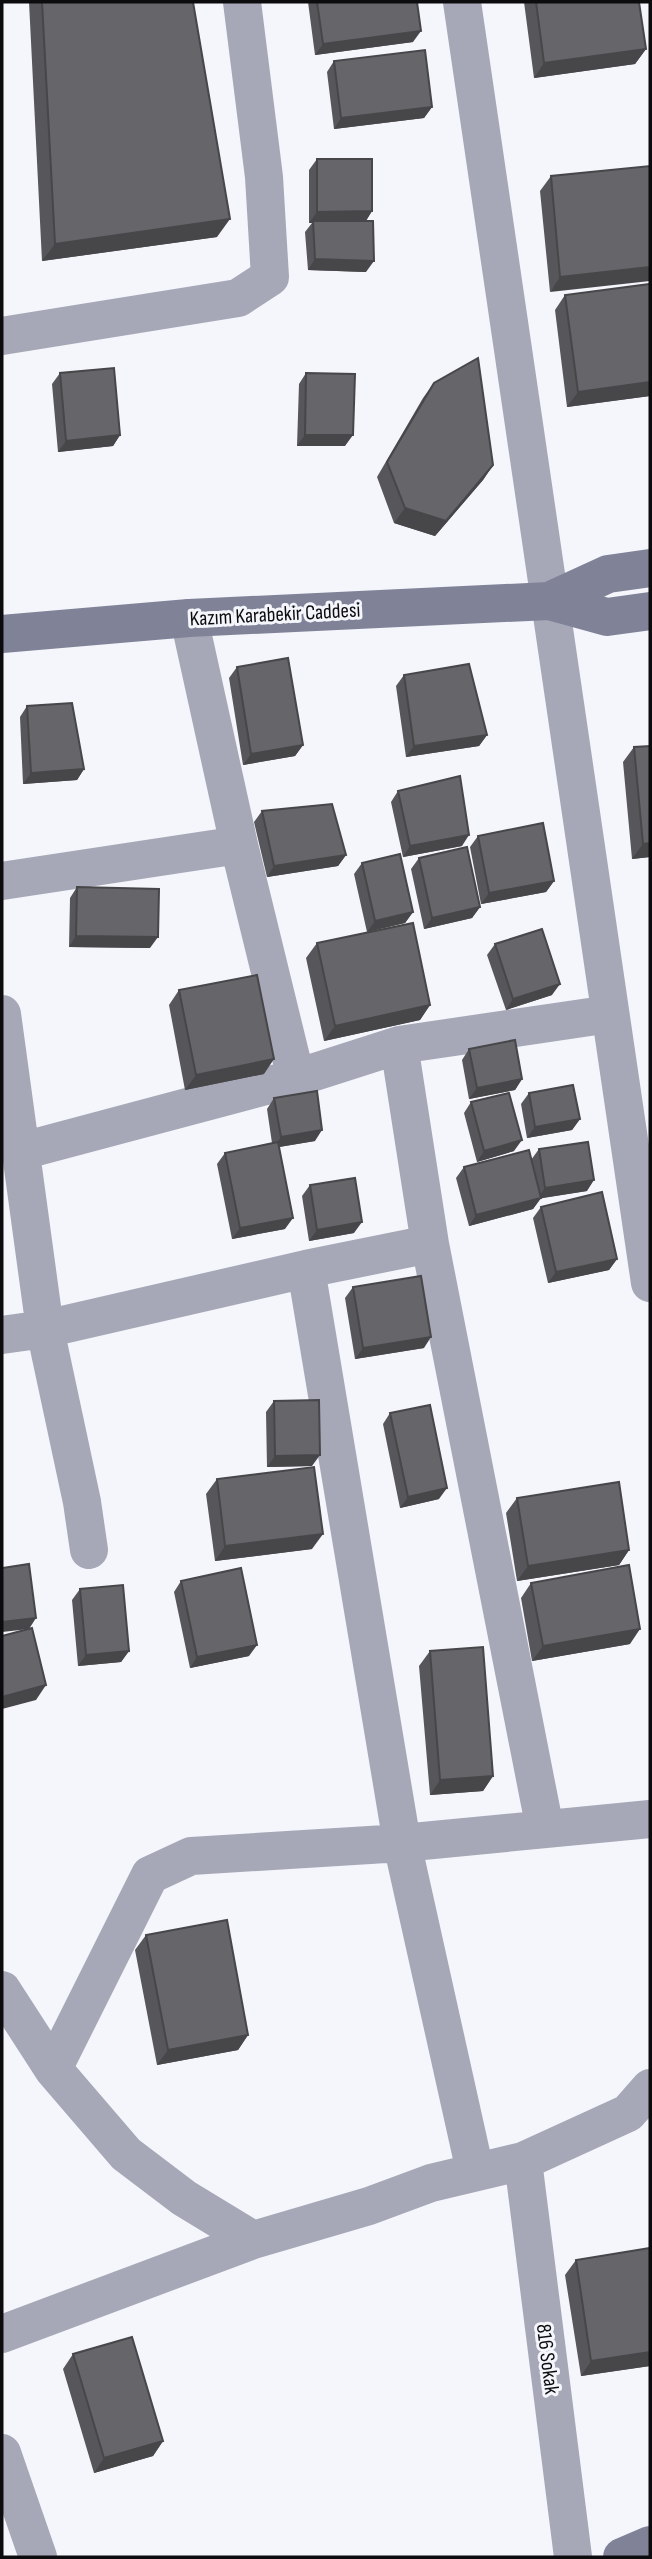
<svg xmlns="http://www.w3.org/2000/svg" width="652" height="2559" font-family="'Sofia Sans Condensed',sans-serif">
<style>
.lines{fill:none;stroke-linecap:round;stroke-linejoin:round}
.street{stroke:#a6a8b7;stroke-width:38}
.secondary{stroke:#808398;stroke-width:38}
.wall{fill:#57575b}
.shaded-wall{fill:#47474a}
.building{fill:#65656a;stroke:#47474a;stroke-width:2}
.labels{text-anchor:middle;stroke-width:6;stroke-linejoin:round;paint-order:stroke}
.street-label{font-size:21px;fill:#0c0c0e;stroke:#f4f6fc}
</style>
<rect width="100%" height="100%" fill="#f4f6fc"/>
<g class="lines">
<path class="street" d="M462,2L650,1283
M2,336L238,298L270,277L264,177L242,2
M189,618L239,845L296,1078L399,1045L610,1014
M2,881L239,845
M2,1014L45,1329L82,1502L89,1550
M399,1045L430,1244L545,1829
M22,1151L296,1078
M306,1269L402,1843L475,2171
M2,1335L45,1329L306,1269L430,1244
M2,1990L53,2069L126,2154L184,2198L253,2240
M53,2069L150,1875L191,1856L402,1843L650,1819
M523,2161L573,2557
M2,2334L253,2240L369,2206L431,2183L523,2161L628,2113L650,2088
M2,2453L38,2557"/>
<path class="secondary" d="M650,568L608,574L549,601L607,617L650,611
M2,634L189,618L549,601
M622,2557L650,2545"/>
</g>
<path class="wall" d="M29,2H193L217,237L42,261Z
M308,2H417L413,42L315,55Z
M524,2H639L646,49L635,64L534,78Z
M334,61L432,107L424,118L334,129L327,72Z
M317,159L372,211L366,221V272L308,270L305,232L312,223H309V170Z
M650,166L550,292L540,191L551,176Z
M650,284V396L567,407L555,310L565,295Z
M60,373L120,435L113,446L58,452L52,384Z
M306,373L345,446H297L299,384Z
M434,383L493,465L483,480L435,536L394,523L377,477L423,398Z
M237,667L303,745L295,756L243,765L229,678Z
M404,675L487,735L479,746L406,757L396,686Z
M27,706L84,769L77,780L23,784L20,717Z
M650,746V857L632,859L623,762L634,747Z
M398,791L462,846L403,857L391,802Z
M262,811L346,855L338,866L267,877L254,822Z
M478,836L554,881L546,892L481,904L470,847Z
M419,858L480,907L472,918L424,929L411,869Z
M362,863L413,912L405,923L367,932L354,874Z
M77,887L150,948L69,947L70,898Z
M317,943L430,1005L420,1020L324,1041L306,958Z
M495,944L552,995L506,1010L487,955Z
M179,990L264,1074L185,1090L169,1005Z
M469,1049L522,1079L515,1090L469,1099L462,1060Z
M529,1093L580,1119L572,1130L527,1138L521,1104Z
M274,1098L315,1141L279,1147L285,1229L232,1239L217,1164L225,1153L272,1143L267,1109Z
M471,1102L514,1151L477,1162L464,1113Z
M539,1149L587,1191L541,1198L533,1209L469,1226L456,1178L464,1167L531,1160Z
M310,1185L354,1233L309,1241L302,1196Z
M541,1207L617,1259L609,1270L548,1283L533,1218Z
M353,1287L424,1348L355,1359L345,1298Z
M274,1401L312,1466L267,1467L266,1412Z
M390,1413L439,1499L400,1508L383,1424Z
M217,1479L312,1549L215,1561L206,1494Z
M517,1498L629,1550L619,1565L517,1581L506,1513Z
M181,1581L249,1656L190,1668L174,1592Z
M531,1583L630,1644L532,1661L521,1598Z
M80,1589L129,1651L121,1662L78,1666L72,1600Z
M430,1651L493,1776L483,1791L430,1795L419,1666Z
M146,1935L248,2035L238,2050L157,2065L135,1950Z
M576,2260L650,2366L581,2376L565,2275Z
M73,2354L163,2441L153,2456L94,2473L63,2369Z"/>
<path class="shaded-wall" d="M421,31L413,42L315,55L323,44Z
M646,49L635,64L534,78L544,63Z
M432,107L424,118L334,129L341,118Z
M372,211L365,222L313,221L312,223H309L317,212Z
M230,219L217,237L42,261L55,244Z
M315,259L374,261L366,272L308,270Z
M650,267V281L550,292L560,277Z
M650,382V396L567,407L578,392Z
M120,435L113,446L58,452L66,441Z
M305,435H353L345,446H297Z
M493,465L483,480L435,536L394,523L405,508Z
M487,735L479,746L406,757L414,746Z
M303,745L295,756L243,765L251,754Z
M84,769L77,780L23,784L31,773Z
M469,835L462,846L403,857L410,846Z
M650,843V857L632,859L643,844Z
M346,855L338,866L267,877L274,866Z
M554,881L546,892L481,904L489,893Z
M480,907L472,918L424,929L432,918Z
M413,912L405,923L367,932L375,921Z
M76,936L158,937L150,948L69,947Z
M560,984L552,995L506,1010L513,999Z
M430,1005L420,1020L324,1041L335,1026Z
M274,1059L264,1074L185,1090L196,1075Z
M522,1079L515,1090L469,1099L477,1088Z
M580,1119L572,1130L527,1138L535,1127Z
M322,1130L315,1141L273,1148L281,1137Z
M522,1140L514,1151L477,1162L484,1151Z
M594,1180L587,1191L537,1199L545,1188Z
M541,1198L533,1209L469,1226L476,1215Z
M293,1218L285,1229L232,1239L240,1228Z
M362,1222L354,1233L309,1241L317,1230Z
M617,1259L609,1270L548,1283L556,1272Z
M431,1337L424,1348L355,1359L363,1348Z
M320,1455L312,1466L267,1467L275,1456Z
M447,1488L439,1499L400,1508L408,1497Z
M323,1534L312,1549L215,1561L225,1546Z
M629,1550L619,1565L517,1581L528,1566Z
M36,1618L29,1629L2,1632V1622Z
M640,1629L630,1644L532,1661L543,1646Z
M257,1645L249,1656L190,1668L197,1657Z
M129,1651L121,1662L78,1666L86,1655Z
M46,1685L36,1700L2,1709V1697Z
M493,1776L483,1791L430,1795L440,1780Z
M248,2035L238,2050L157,2065L168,2050Z
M650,2352V2366L581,2376L591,2361Z
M163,2441L153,2456L94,2473L104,2458Z"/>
<path class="building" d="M42,2H193L230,219L55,244Z
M317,2H417L421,31L323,44Z
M536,2H639L646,49L544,63Z
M425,50L432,107L341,118L334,61Z
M317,159H372V211L317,212Z
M650,166V267L560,277L551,176Z
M313,221H373L374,261L315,259Z
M650,284V382L578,392L565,295Z
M478,358L493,465L446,521L405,508L387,462L434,383Z
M114,368L120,435L66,441L60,373Z
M306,373L355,374L353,435H305Z
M288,658L303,745L251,754L237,667Z
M469,664L487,735L414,746L404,675Z
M72,703L84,769L31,773L27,706Z
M650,746V843L643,844L634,747Z
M460,776L469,835L410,846L398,791Z
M332,804L346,855L274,866L262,811Z
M543,823L554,881L489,893L478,836Z
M467,847L480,907L432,918L419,858Z
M400,854L413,912L375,921L362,863Z
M77,887L159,889L158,937L76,936Z
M413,923L430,1005L335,1026L317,943Z
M542,929L560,984L513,999L495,944Z
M257,975L274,1059L196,1075L179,990Z
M515,1040L522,1079L477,1088L469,1049Z
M573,1085L580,1119L535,1127L529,1093Z
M317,1091L322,1130L281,1137L274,1098Z
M509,1093L522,1140L484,1151L471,1102Z
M278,1142L293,1218L240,1228L225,1153Z
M588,1142L594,1180L545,1188L539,1149Z
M529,1150L541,1198L476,1215L464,1167Z
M355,1178L362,1222L317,1230L310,1185Z
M602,1192L617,1259L556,1272L541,1207Z
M421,1276L431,1337L363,1348L353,1287Z
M319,1400L320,1455L275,1456L274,1401Z
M430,1405L447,1488L408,1497L390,1413Z
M314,1467L323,1534L225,1546L217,1479Z
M619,1482L629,1550L528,1566L517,1498Z
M29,1564L36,1618L2,1622V1568Z
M629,1565L640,1629L543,1646L531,1583Z
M241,1568L257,1645L197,1657L181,1581Z
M123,1585L129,1651L86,1655L80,1589Z
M32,1628L46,1685L2,1697V1636Z
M483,1647L493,1776L440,1780L430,1651Z
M227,1920L248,2035L168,2050L146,1935Z
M650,2248V2352L591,2361L576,2260Z
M132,2337L163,2441L104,2458L73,2354Z"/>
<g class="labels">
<g class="street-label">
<text transform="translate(275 614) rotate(-3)" y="7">Kazım Karabekir Caddesi</text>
<text transform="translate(548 2359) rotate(83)" y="7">816 Sokak</text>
</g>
</g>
<rect width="652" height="2559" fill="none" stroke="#0c0c0e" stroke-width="7"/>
</svg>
